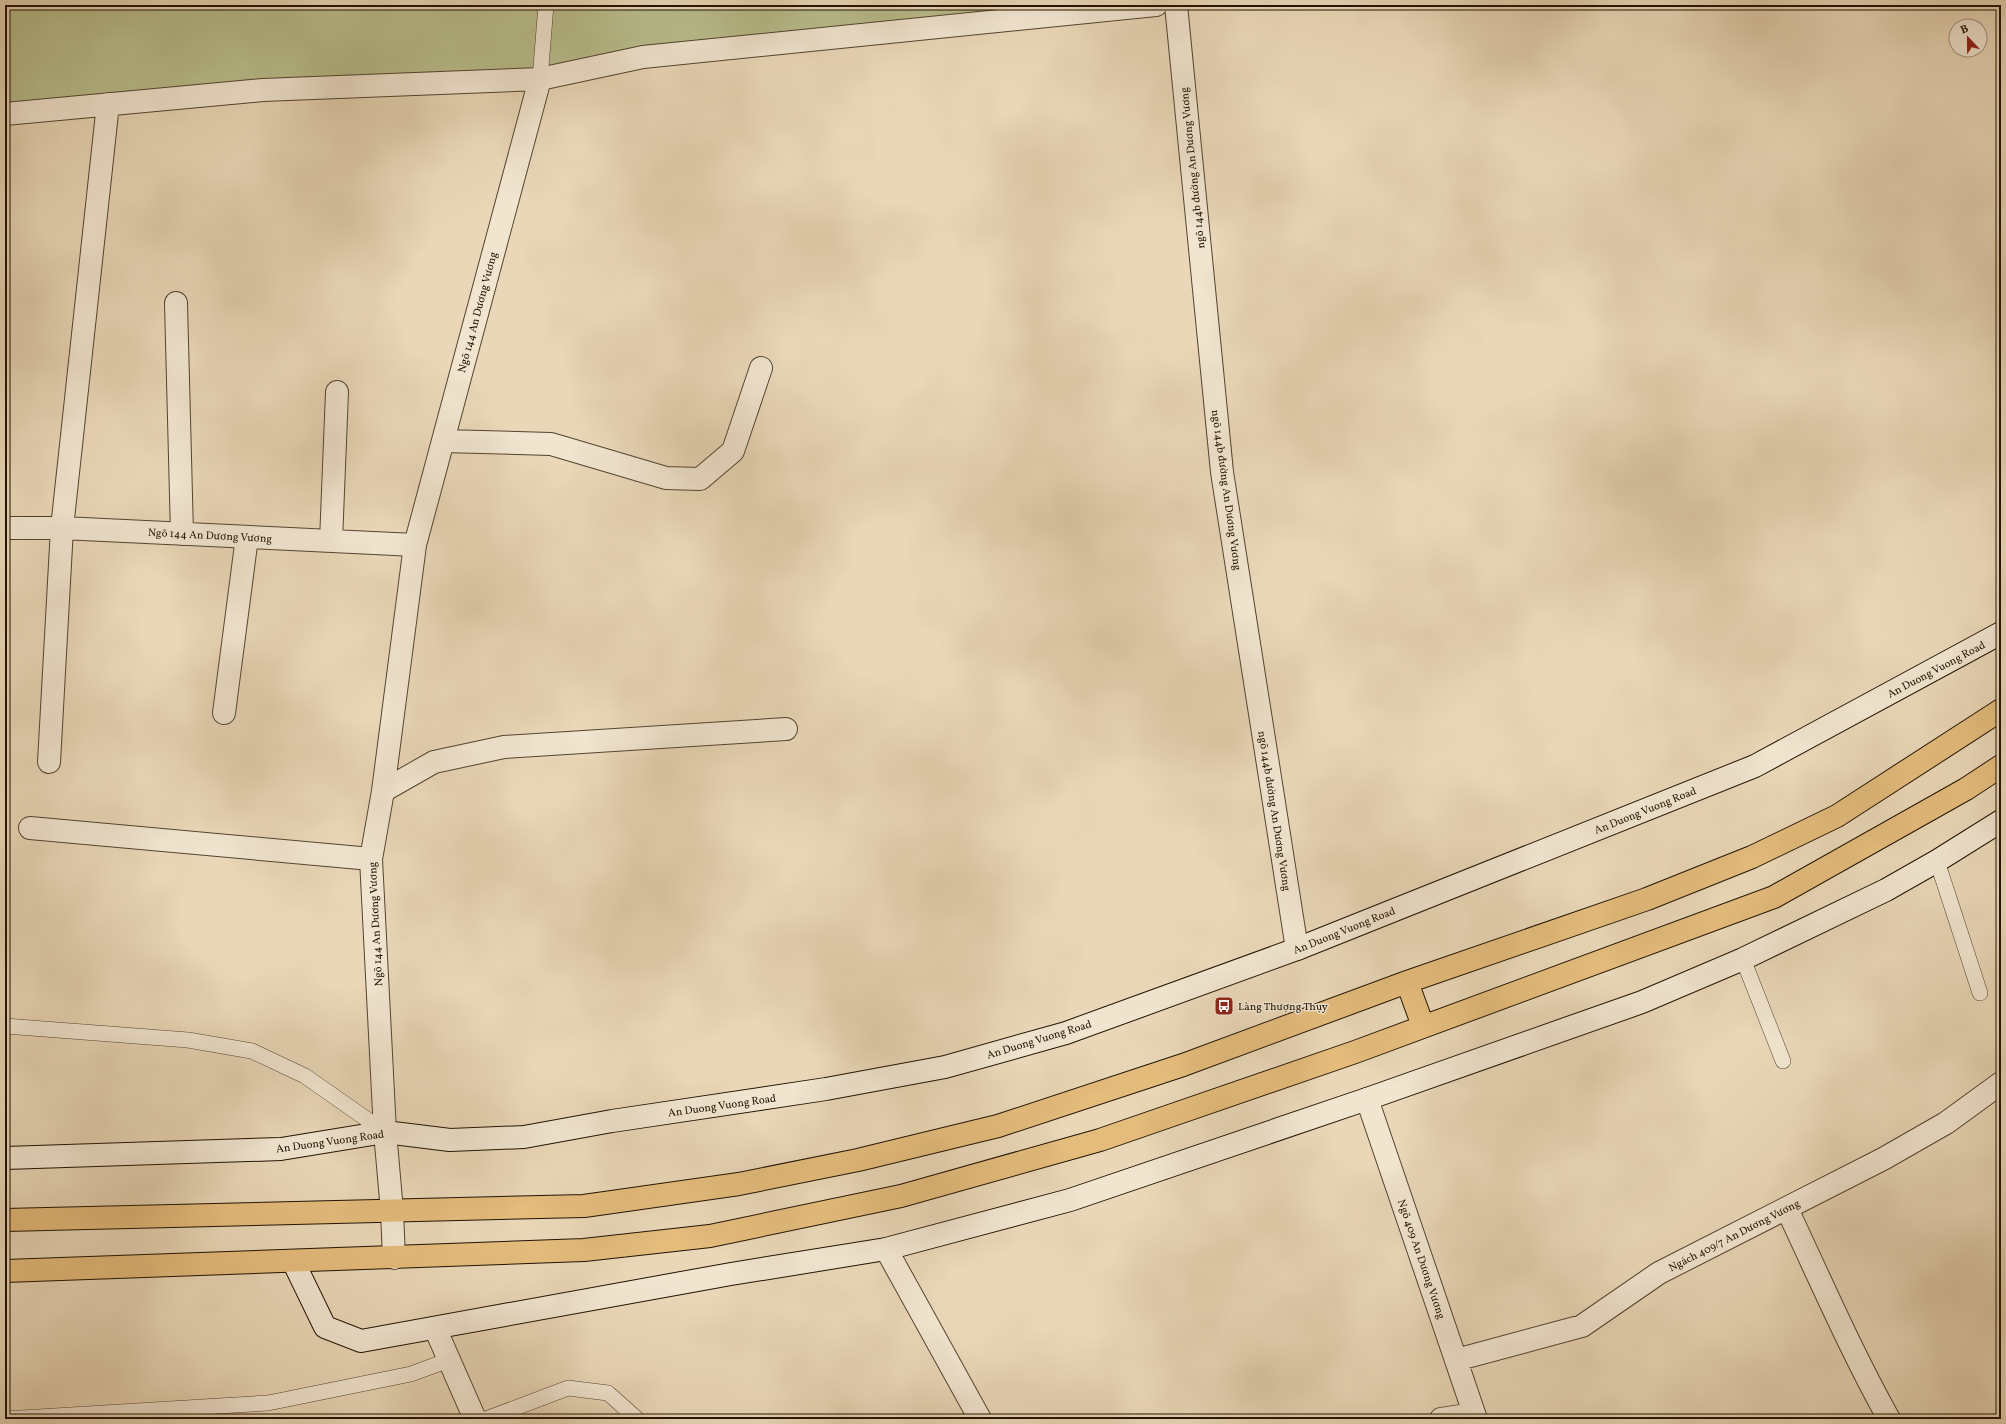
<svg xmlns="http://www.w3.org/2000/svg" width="2006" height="1424" font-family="Vollkorn,serif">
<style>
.green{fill:#b9be8d;stroke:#6d6848}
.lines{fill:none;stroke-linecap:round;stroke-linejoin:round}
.lane-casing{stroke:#534430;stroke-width:16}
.street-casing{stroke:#534430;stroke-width:24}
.secondary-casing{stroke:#211303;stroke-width:24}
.primary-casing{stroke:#211303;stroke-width:24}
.lane{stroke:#f1e5d0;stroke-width:15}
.street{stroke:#f1e5d0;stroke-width:22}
.secondary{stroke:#f1e5d0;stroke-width:22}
.primary{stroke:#e4bc7c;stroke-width:22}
.labels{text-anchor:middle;stroke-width:3;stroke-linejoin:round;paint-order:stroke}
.street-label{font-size:11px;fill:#211303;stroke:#f1e5d0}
.poi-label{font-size:11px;fill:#211303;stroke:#f1e5d0;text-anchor:start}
</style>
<rect width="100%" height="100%" fill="#e9d7b7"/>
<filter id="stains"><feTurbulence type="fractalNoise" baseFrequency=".005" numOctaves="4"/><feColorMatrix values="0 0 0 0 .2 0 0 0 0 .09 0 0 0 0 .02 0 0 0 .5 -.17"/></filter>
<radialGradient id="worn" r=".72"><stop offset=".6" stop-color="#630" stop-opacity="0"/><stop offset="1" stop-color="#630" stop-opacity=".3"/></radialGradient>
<path class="green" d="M5,5H1002L1003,21L540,79L5,117Z"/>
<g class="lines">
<g class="lane-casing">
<path id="lane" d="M540,79L546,5
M1937,861L1980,993
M1743,959L1783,1061
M5,1026L188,1040L252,1051L305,1076L385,1132
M5,1419L268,1403L411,1374L449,1360
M486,1419L568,1388L608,1393L637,1419"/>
</g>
<g class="street-casing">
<path id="street" d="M1176,5L1222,472L1297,949
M5,114L263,90L540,79L643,57L1156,5
M176,303L182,534
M443,441L551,444L666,478L700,479L733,451L761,368
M5,528H62L415,545
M331,541L337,392
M224,713L247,537
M49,762L62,528L108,104
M383,791L434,762L504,747L786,729
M30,828L371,859
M1367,1099L1476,1419
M1787,1209C1820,1279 1851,1351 1889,1419
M886,1249L980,1419
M394,1258L392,1211L385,1132L371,859L383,791L415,545L540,79
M435,1328L475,1419
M1456,1360L1582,1326L1659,1273L1883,1159L1946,1123L2001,1083
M1441,1419L1474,1414"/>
</g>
<g class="secondary-casing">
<path id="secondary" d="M5,1158L281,1149L385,1132L450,1140L524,1137L612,1121L826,1089L945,1067L1066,1033L1297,949L1755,766L2001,633
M293,1261L325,1327L361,1341L731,1274L886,1249L1070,1200L1367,1099L1642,1002L1743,959L1886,890L1937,861L2001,821"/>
</g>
<g class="primary-casing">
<path id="primary" d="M1407,982L1423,1026
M5,1220L584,1206L739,1184L858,1160L998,1126L1183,1065L1407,982L1647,899L1752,857L1837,816L2001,710
M5,1271L584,1250L710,1236L901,1196L1100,1140L1355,1052L1774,897L1966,789L2001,766"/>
</g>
<use href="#lane" class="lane"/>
<use href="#street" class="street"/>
<use href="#secondary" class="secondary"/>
<use href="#primary" class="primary"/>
</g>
<defs>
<g id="bus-square" transform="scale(1)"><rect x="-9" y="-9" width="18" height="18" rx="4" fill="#8f2418" stroke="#f1e5d0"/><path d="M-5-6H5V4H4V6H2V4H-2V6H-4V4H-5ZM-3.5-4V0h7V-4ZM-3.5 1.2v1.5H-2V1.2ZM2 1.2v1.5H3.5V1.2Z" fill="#fff"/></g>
</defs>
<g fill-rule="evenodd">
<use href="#bus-square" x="1224" y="1006"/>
</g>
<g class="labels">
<g class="street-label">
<text transform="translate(1192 168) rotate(-96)" y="4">ngõ 144b đường An Dương Vương</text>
<text transform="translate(477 312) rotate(-75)" y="4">Ngõ 144 An Dương Vương</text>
<text transform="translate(1227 490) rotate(82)" y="4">ngõ 144b đường An Dương Vương</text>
<text transform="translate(210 535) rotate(3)" y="4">Ngõ 144 An Dương Vương</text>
<text transform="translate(1936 669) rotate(-28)" y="4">An Duong Vuong Road</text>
<text transform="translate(1645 810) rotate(-22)" y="4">An Duong Vuong Road</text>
<text transform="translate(1275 811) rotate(81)" y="4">ngõ 144b đường An Dương Vương</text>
<text transform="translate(375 924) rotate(-93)" y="4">Ngõ 144 An Dương Vương</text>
<text transform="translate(1344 930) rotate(-22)" y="4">An Duong Vuong Road</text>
<text transform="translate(1039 1039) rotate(-17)" y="4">An Duong Vuong Road</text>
<text transform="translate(722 1105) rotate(-8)" y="4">An Duong Vuong Road</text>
<text transform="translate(330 1141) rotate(-8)" y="4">An Duong Vuong Road</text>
<text transform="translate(1734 1235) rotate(-27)" y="4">Ngách 409/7 An Dương Vương</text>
<text transform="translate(1422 1259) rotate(71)" y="4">Ngõ 409 An Dương Vương</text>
</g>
<g class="poi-label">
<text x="1238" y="1010">Làng Thượng Thụy</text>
</g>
</g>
<rect width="2006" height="1424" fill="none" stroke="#e9d7b7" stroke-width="20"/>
<rect x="6" y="6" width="1994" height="1412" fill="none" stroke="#211303" stroke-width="2"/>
<rect x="10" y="10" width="1986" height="1404" fill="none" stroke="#211303"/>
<g transform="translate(1968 38) rotate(338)"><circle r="19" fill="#f1e5d0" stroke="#9e917e"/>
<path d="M0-3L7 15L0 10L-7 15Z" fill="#8f2418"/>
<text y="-6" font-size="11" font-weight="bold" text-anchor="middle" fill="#211303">B</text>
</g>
<rect width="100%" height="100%" filter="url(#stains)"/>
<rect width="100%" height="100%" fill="url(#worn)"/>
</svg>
